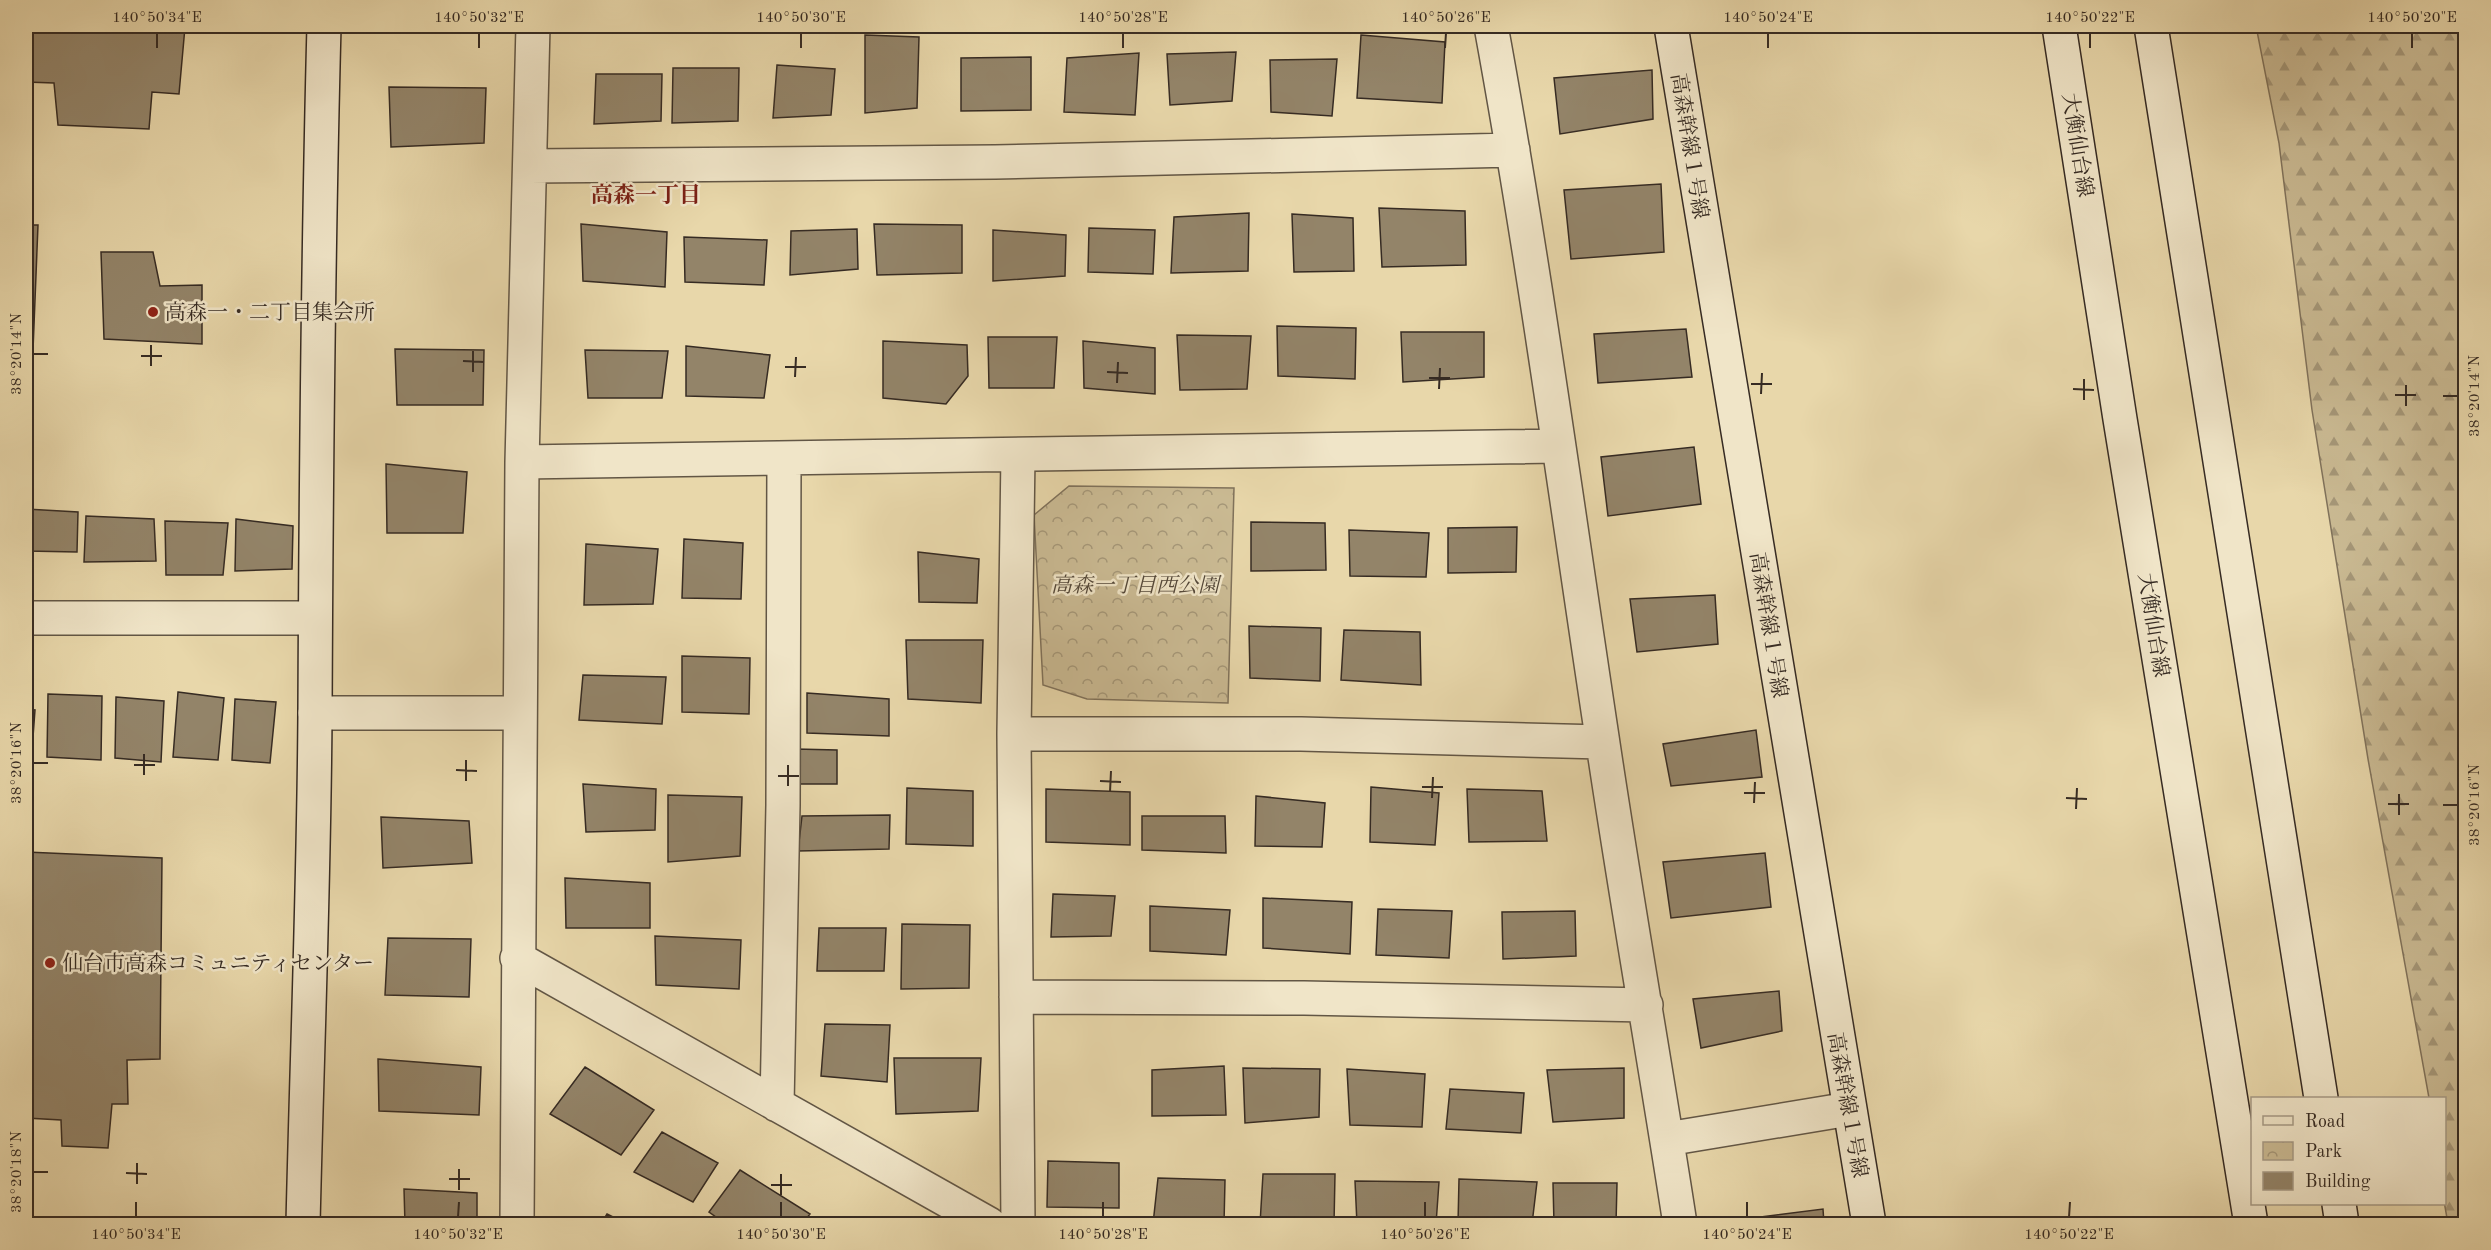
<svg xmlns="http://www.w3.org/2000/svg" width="2491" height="1250" font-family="'Old Standard TT','Noto Serif JP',serif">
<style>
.forest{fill:url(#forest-firs);stroke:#80725b;stroke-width:1.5}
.park{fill:url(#park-crowns);stroke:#80725b;stroke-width:1.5}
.building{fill:#938469;stroke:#362b23;stroke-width:1.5}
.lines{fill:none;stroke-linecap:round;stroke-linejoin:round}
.street-casing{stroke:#625645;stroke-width:36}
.secondary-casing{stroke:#362b23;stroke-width:36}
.street{stroke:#f0e5c8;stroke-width:33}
.secondary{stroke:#f0e5c8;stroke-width:33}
.ticks{fill:none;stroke:#362b23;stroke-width:2}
.poi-dot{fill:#8f2418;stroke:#f0e5c8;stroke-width:2}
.labels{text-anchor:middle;stroke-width:5;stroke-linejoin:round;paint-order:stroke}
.street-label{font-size:21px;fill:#362b23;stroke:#f0e5c8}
.poi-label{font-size:21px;fill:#362b23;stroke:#f0e5c8;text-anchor:start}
.park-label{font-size:21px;font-style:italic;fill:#544839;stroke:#f0e5c8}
.neighbourhood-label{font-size:22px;font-weight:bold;fill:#7a1f14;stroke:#f0e5c8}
.neatline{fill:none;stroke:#362b23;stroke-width:2}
.ticks-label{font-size:15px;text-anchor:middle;fill:#362b23}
</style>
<defs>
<pattern id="forest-firs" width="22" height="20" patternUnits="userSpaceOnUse" patternTransform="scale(1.5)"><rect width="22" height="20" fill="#caba93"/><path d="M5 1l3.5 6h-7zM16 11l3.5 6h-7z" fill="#a59778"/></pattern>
<pattern id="park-crowns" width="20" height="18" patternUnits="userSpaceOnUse" patternTransform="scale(1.5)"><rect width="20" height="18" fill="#caba93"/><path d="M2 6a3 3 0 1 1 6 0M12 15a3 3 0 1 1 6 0" fill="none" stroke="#a59778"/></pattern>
</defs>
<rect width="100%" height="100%" fill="#e8d7aa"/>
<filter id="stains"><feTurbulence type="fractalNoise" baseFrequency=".00333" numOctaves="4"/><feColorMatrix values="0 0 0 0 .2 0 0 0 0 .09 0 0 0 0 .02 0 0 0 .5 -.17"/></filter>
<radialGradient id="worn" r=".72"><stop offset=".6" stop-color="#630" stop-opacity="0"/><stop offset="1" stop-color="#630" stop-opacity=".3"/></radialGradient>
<path class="forest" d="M2256,26H2465V1224H2448L2444,1201V1098H2429L2368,759L2312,410L2279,143Z"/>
<path class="park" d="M1069,486L1234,488L1228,703L1087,699L1043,685L1034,515Z"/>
<path class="building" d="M26,26H215V30L185,27L179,94L152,92L149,129L58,125L54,83L26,82Z
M865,35L919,37L917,108L865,113Z
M1361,35L1445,42L1442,103L1357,98Z
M1236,52L1232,101L1170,105L1167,54Z
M1139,53L1135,115L1064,112L1067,58Z
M1031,57V110L961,111V58Z
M1337,59L1332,116L1271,112L1270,60Z
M777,65L835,69L831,115L773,118Z
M673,68H739L738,121L672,123Z
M1652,70L1653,119L1560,134L1554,78Z
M596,74H662L661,121L594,124Z
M389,87L486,88L484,143L391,147Z
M1661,184L1664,252L1571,259L1564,190Z
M1379,208L1465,211L1466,265L1382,267Z
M1249,213L1248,271L1171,273L1174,217Z
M1292,214L1353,218L1354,271L1294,272Z
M581,224L667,232L665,287L583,281Z
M874,224L962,225V273L877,275Z
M26,225H38L30,425H26Z
M1089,228L1155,230L1153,274L1088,272Z
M857,229L858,269L790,275L791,231Z
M993,230L1066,235L1065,276L993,281Z
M684,237L767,240L764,285L685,282Z
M101,252H153L160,286L202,285V344L104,339Z
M1277,326L1356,328L1355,379L1278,376Z
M1686,329L1692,377L1598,383L1594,334Z
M1401,332H1484V377L1403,382Z
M1177,335L1251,336L1247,389L1180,390Z
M988,337H1057L1054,388H989Z
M883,341L967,345L968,376L946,404L883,398Z
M1083,341L1155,348V394L1084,388Z
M686,346L770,355L764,398L686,396Z
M395,349L484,350L483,405H397Z
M585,350L668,351L662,398H588Z
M1694,447L1701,504L1608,516L1601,457Z
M386,464L467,472L463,533H387Z
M26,509L78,512L77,552L26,551Z
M86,516L154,519L156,561L84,562Z
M236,519L293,526L292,569L235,571Z
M165,521L228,523L223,575H166Z
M1251,522L1325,523L1326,570L1251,571Z
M1517,527L1516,572L1448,573V528Z
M1349,530L1429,533L1426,577L1350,576Z
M684,539L743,543L741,599L682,598Z
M586,544L658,549L653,604L584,605Z
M918,552L979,559L977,603L919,602Z
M1715,595L1718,644L1637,652L1630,599Z
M1249,626L1321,628L1320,681L1250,678Z
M1344,630L1420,632L1421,685L1341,680Z
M906,640H983L981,703L908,699Z
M682,656L750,658L749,714L682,712Z
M583,675L666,677L662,724L579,720Z
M178,692L224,698L218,760L173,757Z
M807,693L889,699V736L807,733Z
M48,694L102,696L101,760L47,757Z
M116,697L164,701L161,762L115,758Z
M235,699L276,702L270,763L232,760Z
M26,709L35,710L31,764H26Z
M1756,730L1762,777L1671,786L1663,744Z
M795,749L837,750V784H794Z
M583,784L656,789L655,830L586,832Z
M1371,787L1439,793L1435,845L1370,842Z
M907,788L973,791V846L906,844Z
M1046,789L1130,792V845L1046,842Z
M1467,789L1542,791L1547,841L1469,842Z
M668,795L742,797L740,856L668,862Z
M1256,796L1325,803L1322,847L1255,846Z
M890,815L889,849L798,851L802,816Z
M1142,816H1225L1226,853L1142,850Z
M381,817L469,821L472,863L383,868Z
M26,852L162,858L160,1059L127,1060L128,1104H112L108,1148L62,1146L61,1120L26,1118Z
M1765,853L1771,907L1671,918L1663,862Z
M565,878L650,883V928H566Z
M1053,894L1115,896L1111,936L1051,937Z
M1263,898L1352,902L1350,954L1263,948Z
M1150,906L1230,910L1226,955L1150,951Z
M1378,909L1452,911L1449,958L1376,955Z
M1575,911L1576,956L1503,959L1502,912Z
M902,924L970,925L969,988L901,989Z
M819,928H886L884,971H817Z
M655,936L741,940L739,989L656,985Z
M388,938L471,939L469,997L385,995Z
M1779,991L1782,1031L1701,1048L1693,999Z
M825,1024L890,1025L887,1082L821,1076Z
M894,1058H981L978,1111L896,1114Z
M378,1059L481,1067L479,1115L379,1111Z
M1224,1066L1226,1115L1152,1116V1070Z
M585,1067L654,1110L621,1155L550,1114Z
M1243,1068L1320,1069L1319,1117L1245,1123Z
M1624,1068V1118L1553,1122L1547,1070Z
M1347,1069L1425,1074L1422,1127L1350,1125Z
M1450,1089L1524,1093L1521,1133L1446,1129Z
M662,1132L718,1163L693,1202L634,1172Z
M1048,1161L1119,1163V1208L1047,1207Z
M740,1170L810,1214L802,1224H726L709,1212Z
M1263,1174H1335L1334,1224H1260Z
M1158,1178L1225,1180L1224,1224H1153Z
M1459,1179L1537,1182L1532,1224H1458Z
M1355,1181L1439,1182L1436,1224H1357Z
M1553,1183H1617L1616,1224H1554Z
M404,1189L477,1193V1224H405Z
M1823,1209L1824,1224H1722V1222Z
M607,1214L627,1224H601Z"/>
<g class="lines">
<g class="street-casing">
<path id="street" d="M1491,26C1534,261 1566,499 1602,737C1626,899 1655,1062 1680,1224
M530,166L995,162L1513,150
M1018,455L1014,734L1018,1224
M522,462L1558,446
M27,618H314
M315,713H520
M1014,734H1301L1602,742
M517,958L989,1224
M1016,997L1304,998L1646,1005
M777,1105L783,805L784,458
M1667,1139L1849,1109
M517,1224L522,462L533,26"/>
</g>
<g class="secondary-casing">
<path id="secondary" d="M1671,26L1869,1224
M2059,26L2120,419L2251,1224
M2151,26L2321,1098
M2339,1204L2342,1224
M303,1224C307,1054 314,883 315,712C316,483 318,255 324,26"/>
</g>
<use href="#street" class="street"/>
<use href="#secondary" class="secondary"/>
</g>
<path class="ticks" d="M157,48V33M479,48V33M801,48V33M1123,48V33M1445,48L1446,33M1768,48V33M2090,48V33M2412,48V33M33,354H48M141,356H162M463,361L484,362M151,366V345M785,367H806M473,372V351M1107,372L1128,373M795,377L796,357M1429,378H1450M1117,383L1118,362M1751,384H1772M1439,389L1440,368M2073,389L2094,390M1761,394L1762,373M2395,395H2416M2443,396H2458M2084,400V379M2406,406V385M33,763H48M134,765H155M456,770L477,771M144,775V754M778,776H799M466,781V760M1100,781L1121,782M788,786V765M1422,787H1443M1110,792L1111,771M1744,793H1765M1432,798L1433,777M2066,798L2087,799M1754,803L1755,782M2388,804H2409M2443,805H2458M2076,809L2077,788M2399,815V794M33,1172H48M126,1173L147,1174M449,1179H470M137,1184V1163M771,1185H792M459,1190V1169M781,1195V1174M136,1217V1202M458,1217L459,1202M781,1217V1202M1103,1217V1202M1425,1217V1202M1747,1217V1202M2069,1217L2070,1202"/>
<g class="poi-dot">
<circle cx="153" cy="312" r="6"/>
<circle cx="50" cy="963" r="6"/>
</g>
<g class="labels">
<g class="street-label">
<text transform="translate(2078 145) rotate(81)" y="7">大衡仙台線</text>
<text transform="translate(1690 146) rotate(81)" y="7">高森幹線１号線</text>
<text transform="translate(1769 625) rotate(81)" y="7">高森幹線１号線</text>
<text transform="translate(2154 625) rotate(81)" y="7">大衡仙台線</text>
<text transform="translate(1848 1105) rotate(80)" y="7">高森幹線１号線</text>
</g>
<g class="poi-label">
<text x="165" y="319">高森一・二丁目集会所</text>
<text x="62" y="970">仙台市高森コミュニティセンター</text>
</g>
<g class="park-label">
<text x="1135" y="592">高森一丁目西公園</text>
</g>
<g class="neighbourhood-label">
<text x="646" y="202">高森一丁目</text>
</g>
</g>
<rect width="2491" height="1250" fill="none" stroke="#e8d7aa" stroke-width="66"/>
<rect x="2251" y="1097" width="195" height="108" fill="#f0e5c8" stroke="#a69b86" stroke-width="1.5"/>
<rect x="2263" y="1116" width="30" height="9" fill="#f0e5c8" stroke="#a69b86" stroke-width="1.5"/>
<text x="2305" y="1127" font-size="18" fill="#362b23">Road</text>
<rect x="2263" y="1142" width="30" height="18" fill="url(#park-crowns)" stroke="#a69b86" stroke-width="1.5"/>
<text x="2305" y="1157" font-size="18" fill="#362b23">Park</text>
<rect x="2263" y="1172" width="30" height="18" fill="#938469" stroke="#a69b86" stroke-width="1.5"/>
<text x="2305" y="1187" font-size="18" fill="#362b23">Building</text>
<rect x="33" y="33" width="2425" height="1184" class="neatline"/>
<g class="ticks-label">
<text x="157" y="22">140°50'34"E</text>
<text x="479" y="22">140°50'32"E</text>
<text x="801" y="22">140°50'30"E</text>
<text x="1123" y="22">140°50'28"E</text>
<text x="1446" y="22">140°50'26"E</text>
<text x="1768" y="22">140°50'24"E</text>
<text x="2090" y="22">140°50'22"E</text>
<text x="2412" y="22">140°50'20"E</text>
<text transform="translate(16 354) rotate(-90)" y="5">38°20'14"N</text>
<text transform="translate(2474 396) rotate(-90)" y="5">38°20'14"N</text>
<text transform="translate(16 763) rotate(-90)" y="5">38°20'16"N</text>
<text transform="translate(2474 805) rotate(-90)" y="5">38°20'16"N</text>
<text transform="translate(16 1172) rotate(-90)" y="5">38°20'18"N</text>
<text x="136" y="1239">140°50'34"E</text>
<text x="458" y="1239">140°50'32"E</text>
<text x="781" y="1239">140°50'30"E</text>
<text x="1103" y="1239">140°50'28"E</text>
<text x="1425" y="1239">140°50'26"E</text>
<text x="1747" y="1239">140°50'24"E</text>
<text x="2069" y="1239">140°50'22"E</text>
</g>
<rect width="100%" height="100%" filter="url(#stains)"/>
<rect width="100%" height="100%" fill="url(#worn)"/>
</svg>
